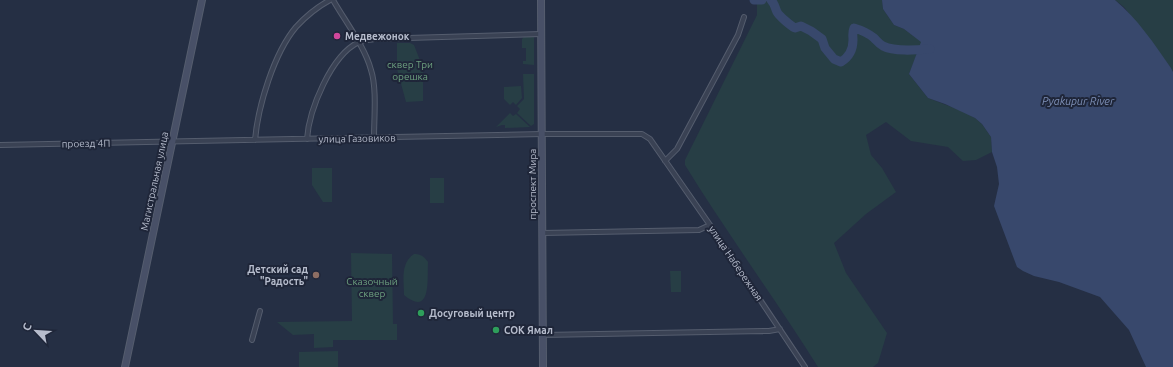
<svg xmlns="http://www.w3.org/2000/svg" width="1173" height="367" font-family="Ubuntu,sans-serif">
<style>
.green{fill:#273e45}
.water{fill:#38486c}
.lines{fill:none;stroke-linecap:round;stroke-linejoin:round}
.river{stroke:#38486c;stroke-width:9}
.street-casing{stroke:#555d6e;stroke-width:6}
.secondary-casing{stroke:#555d6e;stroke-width:8}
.street{stroke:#3a4254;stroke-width:4}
.secondary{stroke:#485067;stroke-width:6}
.hotel-dot{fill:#d1479c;stroke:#1f2639;stroke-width:1.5}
.education-dot{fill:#8d6e63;stroke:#1f2639;stroke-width:1.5}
.leisure-dot{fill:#2e9e5b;stroke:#1f2639;stroke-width:1.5}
.labels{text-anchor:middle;stroke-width:4;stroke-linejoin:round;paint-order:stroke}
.poi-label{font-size:10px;font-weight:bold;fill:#b7bdcd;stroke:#1f2639;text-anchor:start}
.park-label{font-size:10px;fill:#6da07f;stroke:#1f2639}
.street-label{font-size:10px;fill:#b7bdcd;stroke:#1f2639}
.water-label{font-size:11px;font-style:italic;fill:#7d8fb6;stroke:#1f2639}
</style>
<rect width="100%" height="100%" fill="#252f44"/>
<path class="green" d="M757,0H882L883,9L894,25L904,29L922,42L909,74L928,98L962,111L975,118L982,124L991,137L992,152L976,160L963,161L948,147L911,141L886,122L866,135L871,155L882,168L896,192L866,214L834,243L846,273L887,333L878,363L873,367H818C775,299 727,233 685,165V160L757,15Z
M1115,0H1173V72L1171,68L1124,7Z
M524,37H534V65L523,64V61H526V48H522V39Z
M397,43H410L414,45L423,68V101L406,102L397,69Z
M523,74H534V124L531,126L517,113L520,109L517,106L524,99Z
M521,86L522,98L516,105L513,102L510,105L504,99V87Z
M510,113L513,116L516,114L530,127L505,128V125H502L496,127Z
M312,168H332V202H323L312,185Z
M430,178H444V203H430Z
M351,253L392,254L393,324H397V340H333V347L314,348V334L293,335L277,322L352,321Z
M414,254C420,254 424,256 428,262C427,278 432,318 404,295C404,281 400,263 414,254Z
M670,271H681V292H671Z
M338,351V367H299V352Z"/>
<path class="water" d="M882,0H1115C1137,18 1155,45 1171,68L1173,72V367H1146L1129,330L1100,297L1059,282L1034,276L1023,271L1017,267L994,206L999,184L997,167L992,152L991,137L982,124L975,118L945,104L928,98L909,74L921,42L904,29L894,25L883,9Z"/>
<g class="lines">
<path class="river" d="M754,0H762
M771,0C775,4 775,8 777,12C779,16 791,26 795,28L801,26L811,31L822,39L825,48L834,59L841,62C849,57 853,50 853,40C853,35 852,33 854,28C861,30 868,33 874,38C877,41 879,44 883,46C894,52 917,50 930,49"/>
<g class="street-casing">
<path id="street" d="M333,0C345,21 365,47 371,70C377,88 374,118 374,138
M307,139C309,110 331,55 359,42C363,40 369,40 374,39L541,34
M255,140C258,106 274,53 296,27C306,16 317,7 330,0
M0,145L542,134H642L650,139L710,225L805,367
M665,161L677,149L738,35L744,17
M542,233L699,230L710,225
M543,335L769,331L780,329
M252,340L260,311"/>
</g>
<g class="secondary-casing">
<path id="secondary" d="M541,0L543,367
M125,367L202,0"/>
</g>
<use href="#street" class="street"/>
<use href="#secondary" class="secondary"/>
</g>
<circle class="hotel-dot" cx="337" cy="36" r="4"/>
<circle class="education-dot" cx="316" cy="275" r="4"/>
<g class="leisure-dot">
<circle cx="421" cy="313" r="4"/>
<circle cx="496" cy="330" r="4"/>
</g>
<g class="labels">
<g class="poi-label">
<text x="345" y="40">Медвежонок</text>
<text x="308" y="273" text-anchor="end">Детский сад<tspan x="308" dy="12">"Радость"</tspan></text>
<text x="429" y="317">Досуговый центр</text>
<text x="504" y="334">СОК Ямал</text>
</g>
<g class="park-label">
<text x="410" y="68">сквер Три<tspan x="410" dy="12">орешка</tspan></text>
<text x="372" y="285">Сказочный<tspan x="372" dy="12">сквер</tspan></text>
</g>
<g class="street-label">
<text transform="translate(357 138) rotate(-1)" y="4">улица Газовиков</text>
<text transform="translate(86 143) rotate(-1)" y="4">проезд 4П</text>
<text transform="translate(154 181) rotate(-78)" y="4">Магистральная улица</text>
<text transform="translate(532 184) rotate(-90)" y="4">проспект Мира</text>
<text transform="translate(736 263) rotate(56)" y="4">улица Набережная</text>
</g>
<g class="water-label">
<text x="1078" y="105">Pyakupur River</text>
</g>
</g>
<g transform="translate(36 331) rotate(295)" stroke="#1f2639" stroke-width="3" paint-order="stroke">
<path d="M0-3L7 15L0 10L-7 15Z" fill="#b7bdcd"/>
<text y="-6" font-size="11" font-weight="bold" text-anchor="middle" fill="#b7bdcd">С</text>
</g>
</svg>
